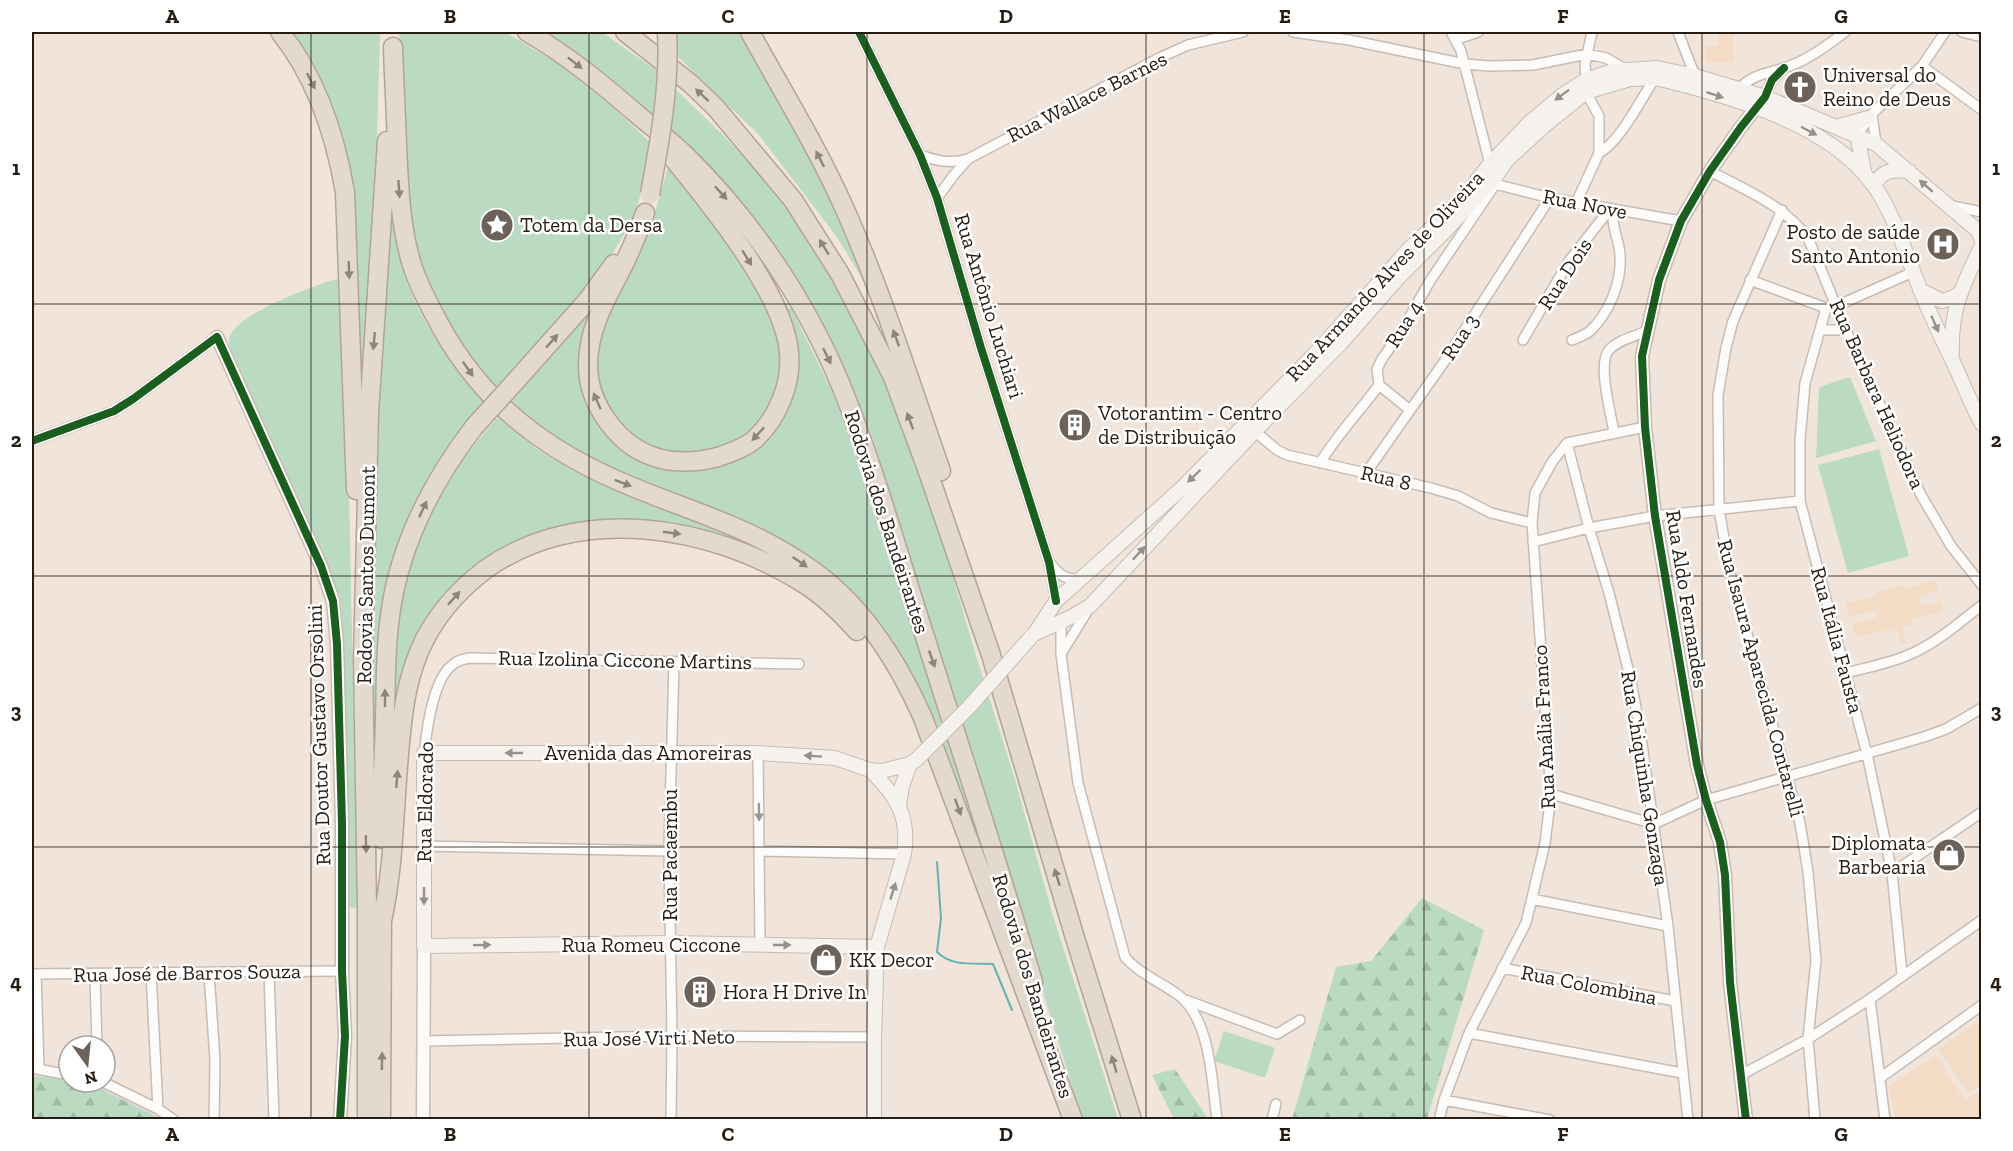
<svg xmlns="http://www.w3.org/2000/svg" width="2013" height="1151" font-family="'Zilla Slab',serif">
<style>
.built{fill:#f4dbc6}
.green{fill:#badbc2}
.forest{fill:url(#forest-firs)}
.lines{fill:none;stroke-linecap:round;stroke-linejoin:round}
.stream{stroke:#67b0b5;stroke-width:2}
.minor-casing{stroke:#c7bcb3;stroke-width:12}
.tertiary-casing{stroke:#c7bcb3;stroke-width:15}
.secondary-casing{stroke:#c7bcb3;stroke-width:16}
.motorway-casing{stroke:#b3a496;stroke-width:21}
.minor{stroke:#fdfbf9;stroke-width:9}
.tertiary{stroke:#fdfbf9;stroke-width:12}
.secondary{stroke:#f5f1ed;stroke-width:14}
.motorway{stroke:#e3d9cf;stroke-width:18}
.secondary-bridge-casing{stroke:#c7bcb3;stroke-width:16;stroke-linecap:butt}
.motorway-bridge-casing{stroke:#b3a496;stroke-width:21;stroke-linecap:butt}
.secondary-bridge{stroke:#f5f1ed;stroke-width:14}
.motorway-bridge{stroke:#e3d9cf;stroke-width:18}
.cycleway-casing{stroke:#fff;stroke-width:11}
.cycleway{stroke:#1b5e20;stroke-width:8}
.oneway{fill:#8e847a}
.oneway2{fill:#98918b}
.oneway3{fill:#9c9792}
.grid{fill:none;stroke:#261c13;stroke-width:1.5;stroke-opacity:0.55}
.labels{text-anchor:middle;stroke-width:5;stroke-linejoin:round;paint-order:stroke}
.poi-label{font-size:21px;fill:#261c13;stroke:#fff;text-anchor:start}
.street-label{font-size:21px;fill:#261c13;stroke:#fff}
.neatline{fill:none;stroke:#261c13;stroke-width:2}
.grid-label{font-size:20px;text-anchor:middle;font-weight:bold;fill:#261c13}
</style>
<defs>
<pattern id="forest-firs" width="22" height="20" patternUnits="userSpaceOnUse" patternTransform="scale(1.5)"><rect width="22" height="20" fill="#badbc2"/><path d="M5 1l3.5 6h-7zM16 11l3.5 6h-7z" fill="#a0bba6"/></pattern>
</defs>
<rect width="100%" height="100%" fill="#f1e4da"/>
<path class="built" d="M1719,32H1733V62L1706,63V46H1718Z
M1935,580L1938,590L1918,597L1921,606L1940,601L1943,611L1911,620L1912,624L1902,627L1906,643L1902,644L1897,630L1887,632L1886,630L1856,638L1852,624L1877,617L1875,610L1849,617L1846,604L1878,595L1876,592L1904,585L1903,589Z
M1981,1019V1085L1968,1093L1939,1049Z
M1936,1056L1965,1100L1981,1090V1119H1896L1888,1086Z"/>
<path class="green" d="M286,32H380L375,207L359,434L350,196Z
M399,32H505L565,68L613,107L650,142C648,159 646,176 641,193C633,223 615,250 599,275L495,392L443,320L413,246L404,160Z
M543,32H602L657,71L724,136L757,171L786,206L835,281L882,370L944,547L977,659L1014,776L1053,916L1118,1119H1082L873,438L852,388L677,136L599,72Z
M674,32H743L830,192L871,293L837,237L759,135L675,54Z
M670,161C696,195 720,228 743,265C751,278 762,292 769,307C775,320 779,337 781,351C785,368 779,388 771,403C767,409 764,417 760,422C753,431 744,436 735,442C675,477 600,432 597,364C594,321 626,284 642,247C654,219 661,190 670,161Z
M391,202C394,225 396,248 403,270C417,317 452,368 486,403L436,473L380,657L376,908L370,744L375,390Z
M763,267L789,308H791L831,389L843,419L971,807L974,826L989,875L940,747L843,588L604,467L554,438L511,402L597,305L592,410L600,426L611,438L677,470H695L715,467L735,460L793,388Z
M344,277C350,487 352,698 359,908L348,907L347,774L342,611L340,597L232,358C231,351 227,343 230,336C236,314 321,282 344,277Z
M1850,377L1876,441L1816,458L1819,387Z
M499,416C514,429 528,444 545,454C621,499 708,519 785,562L756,553L597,526L463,582L394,715C395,691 394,666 396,642C403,554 440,479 499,416Z
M1879,449L1909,556L1848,573L1818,465Z
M1224,1031L1275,1048L1265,1078L1214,1061Z"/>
<path class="forest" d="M1422,898L1484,930L1427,1119H1292L1336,967L1371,961Z
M1175,1069L1208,1119H1174L1152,1075Z
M32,1076L69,1079V1082H87L162,1119H32Z"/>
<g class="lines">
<path class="stream" d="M937,862L941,918L937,952C952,967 973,963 993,964L1012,1010"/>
<g class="minor-casing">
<path id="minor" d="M859,32L920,155L937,198L981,348L1049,562L1056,601
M1293,32L1349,40L1465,64L1489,66L1533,65L1587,54L1606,58L1625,69
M1451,32L1461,51L1495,184L1550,198L1681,221
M1678,32L1695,76
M1962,32L1982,37
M1455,40L1478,32
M1922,66L1982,110
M1586,80L1585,64L1592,32
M1738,89C1756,73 1763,75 1784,68C1807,61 1826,46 1845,32
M1765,97L1772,80L1784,68
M1872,114L1876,144
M1857,135L1872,114L1922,66L1945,32
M1599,153C1620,142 1641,99 1655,78
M920,155C937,161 950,164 968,159L1159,58L1188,45L1243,32
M1710,171C1745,190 1784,205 1808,238L1846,330L1921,495L1951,546L1982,585
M937,198L953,176L968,159
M1576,203L1599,153V116L1586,92
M1952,206L1982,212
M1782,210L1733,321L1726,348L1718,395L1719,509L1730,573L1800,823L1808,872L1816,960L1808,1039L1815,1120
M1750,280L1826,308H1832L1913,272
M1826,308L1805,383L1800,440V501L1867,754L1892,873L1902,974
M1821,330H1846
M1523,340L1569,261L1610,209
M1572,340C1578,338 1584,335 1589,332C1609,314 1622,282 1620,255C1619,238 1611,228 1613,209
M1379,385L1410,410
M1251,428L1277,450L1287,455L1431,488L1458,496L1491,513L1532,523
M1614,432C1611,414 1597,363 1609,350C1618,340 1635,336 1647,331
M32,441L114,411L133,399L217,337
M1567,443L1589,528L1609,593L1631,681L1640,730L1668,926L1688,1120
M1320,463C1337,435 1360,411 1379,385L1377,369L1382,359L1401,332L1430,281L1494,186
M1366,473L1444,362L1550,198
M1533,542L1589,528L1655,516L1800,501
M1051,564C1060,576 1067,581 1082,578
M1061,621V654L1078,783L1125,957C1139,974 1163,983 1181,997C1211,1023 1212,1083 1217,1120
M1061,654L1088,610
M1846,673C1869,667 1892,663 1913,653C1939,641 1960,622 1982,605
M424,753C427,729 433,676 455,663C459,660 464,659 469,658L799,664
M758,753L760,945
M1551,794L1654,824L1706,800L1924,737L1946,729L1982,708
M423,846L669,851
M759,851L904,854
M1892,873L1982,812
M1532,899L1668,926
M1502,968L1675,1001
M269,972L274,1120
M151,973L158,1109
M209,973L215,1060L214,1120
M32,974L342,971
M36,974L39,1069
M95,975L97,1046
M1183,999L1277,1034L1300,1020
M1870,999L1885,1120
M1469,1033L1682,1073
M424,1041L672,1036L874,1037
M32,1068L69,1075
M1741,1075L1808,1039L1870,999L1982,920
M1880,1078L1982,1005
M103,1082L158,1109L174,1120
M1444,1100L1550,1120
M671,1120L672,1036L669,851L674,662
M1272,1120L1276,1104
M1439,1120L1444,1100L1469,1033L1526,923L1545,843L1551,794L1532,523L1535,493L1552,462L1567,443L1645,427"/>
</g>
<g class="tertiary-casing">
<path id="tertiary" d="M217,337L321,566L333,601L337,644L342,823V971L345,1036L340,1120
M423,1120L424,946
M1746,1120L1730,982L1725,875L1720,842L1706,800L1697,765L1655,516L1645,427L1642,356L1659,280L1681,221L1710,171L1741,127L1762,100"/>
</g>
<g class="secondary-casing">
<path id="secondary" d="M1836,127L1868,118
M1857,135L1864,171
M1874,185C1884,169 1891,170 1909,171
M1920,290L1942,301L1952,298L1960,293
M1952,354C1950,309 1963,285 1982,245
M1035,633L1056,601L1181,489L1314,355L1408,250L1463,198L1490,164L1529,123L1561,96L1586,80L1612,71L1657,68L1695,76L1765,97L1876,144L1978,231L1982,241
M1034,634L1073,616L1090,606L1254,432L1342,342L1398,278L1447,229L1494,179L1507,160L1545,125L1586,92L1630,79L1655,78L1668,81C1736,98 1829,125 1872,183C1894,212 1907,258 1921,291C1931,317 1943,341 1955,366C1964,385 1971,405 1982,424
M870,770C896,795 910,816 904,854L877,947L874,1037V1120
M899,805L902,786L910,764
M877,947L670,943L424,946V753H758L835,758L870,770L882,771L910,764L917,759"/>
</g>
<g class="motorway-casing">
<path id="motorway" d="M280,32C317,78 335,134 345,192L356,490
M527,32C567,55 602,84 638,115C653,128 670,140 684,154C751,219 807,302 842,388C875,469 898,554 925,637C961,751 999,866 1033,982
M625,32L691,84L716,108L793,200L840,274L893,377L926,466L991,655L1075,938L1132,1120
M750,32C781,89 816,145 843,205C882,292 910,382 941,471
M393,47C394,80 396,112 397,145C399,185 400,226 412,265C417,281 425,297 433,312C473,392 533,443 614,479C683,510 748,524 812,570C863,606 898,662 923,718L1072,1117
M645,213C639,231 632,247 624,264C608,296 588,327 588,365C588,383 594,401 604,416C631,458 671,469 718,457C730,453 745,448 755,439C777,419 792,384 789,353C785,294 709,203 672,157
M513,384L587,301L614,264
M382,839C381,799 384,760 385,720C386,685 385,651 390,616C399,546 432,482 474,427
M382,921C394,866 394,810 399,754C402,720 405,685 419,652C433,618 457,591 486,569C580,503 711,525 803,583C824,596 841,613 857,631
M367,1120V908L363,659L369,413L387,141
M381,1120L382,908"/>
</g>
<use href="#minor" class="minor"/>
<use href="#tertiary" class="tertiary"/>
<use href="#secondary" class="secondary"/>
<use href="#motorway" class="motorway"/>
<g class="secondary-bridge-casing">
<path id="secondary-bridge" d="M917,759L969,707L1031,637"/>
</g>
<g class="motorway-bridge-casing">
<path id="motorway-bridge" d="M650,194C660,140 670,86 667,32
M474,427L513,384"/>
</g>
<use href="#secondary-bridge" class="secondary-bridge"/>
<use href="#motorway-bridge" class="motorway-bridge"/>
<g class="cycleway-casing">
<path id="cycleway" d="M859,32L920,155L937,198L981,348L1049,562L1056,601
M32,441L114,411L133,399L217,337L321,566L333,601L337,644L342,823V971L345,1036L340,1120
M1746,1120L1730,982L1725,875L1720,842L1706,800L1697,765L1655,516L1645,427L1642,356L1659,280L1681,221L1710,171L1741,127L1765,97L1772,80L1784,68"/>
</g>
<use href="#cycleway" class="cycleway"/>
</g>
<defs><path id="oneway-solid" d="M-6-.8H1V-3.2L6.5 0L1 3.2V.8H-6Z" transform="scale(1.5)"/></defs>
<g class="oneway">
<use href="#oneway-solid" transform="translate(575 63) rotate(38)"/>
<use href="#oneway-solid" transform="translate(311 81) rotate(63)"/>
<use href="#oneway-solid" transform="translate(702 95) rotate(-137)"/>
<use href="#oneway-solid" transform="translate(820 159) rotate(-117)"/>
<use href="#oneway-solid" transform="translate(399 189) rotate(86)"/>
<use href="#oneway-solid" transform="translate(721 193) rotate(48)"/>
<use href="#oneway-solid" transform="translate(824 247) rotate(-122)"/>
<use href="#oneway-solid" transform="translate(747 258) rotate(58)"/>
<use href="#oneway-solid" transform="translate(349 270) rotate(88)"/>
<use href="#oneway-solid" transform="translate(896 338) rotate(-110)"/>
<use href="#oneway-solid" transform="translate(374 341) rotate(95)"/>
<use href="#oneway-solid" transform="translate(552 341) rotate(-48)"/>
<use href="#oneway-solid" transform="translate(827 356) rotate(64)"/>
<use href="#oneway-solid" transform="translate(468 369) rotate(55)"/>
<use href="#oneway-solid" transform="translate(597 401) rotate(-114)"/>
<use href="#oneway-solid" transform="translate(910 421) rotate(-110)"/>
<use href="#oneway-solid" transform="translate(758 434) rotate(133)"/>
<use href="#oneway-solid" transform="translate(623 483) rotate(21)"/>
<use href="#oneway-solid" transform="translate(423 509) rotate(-65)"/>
<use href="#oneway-solid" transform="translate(672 533) rotate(8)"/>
<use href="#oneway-solid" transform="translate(800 562) rotate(34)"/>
<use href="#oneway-solid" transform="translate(454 598) rotate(-48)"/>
<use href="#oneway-solid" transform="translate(932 659) rotate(71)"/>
<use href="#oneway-solid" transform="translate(385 698) rotate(-90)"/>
<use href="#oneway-solid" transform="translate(397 779) rotate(-85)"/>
<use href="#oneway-solid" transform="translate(958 807) rotate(70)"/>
<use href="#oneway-solid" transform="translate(366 844) rotate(89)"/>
<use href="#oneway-solid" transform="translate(1057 877) rotate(-107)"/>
<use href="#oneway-solid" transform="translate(382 1061) rotate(-89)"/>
<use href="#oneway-solid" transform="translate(1114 1064) rotate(-107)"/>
</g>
<g class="oneway2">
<use href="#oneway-solid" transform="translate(1562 95) rotate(143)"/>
<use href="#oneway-solid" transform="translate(1715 95) rotate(18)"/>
<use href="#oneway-solid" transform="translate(1809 131) rotate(28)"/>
<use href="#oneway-solid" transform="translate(1926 186) rotate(-139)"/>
<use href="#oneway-solid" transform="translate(1935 324) rotate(66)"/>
<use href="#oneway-solid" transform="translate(1194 476) rotate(136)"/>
<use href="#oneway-solid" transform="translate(1139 553) rotate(-47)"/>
<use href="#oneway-solid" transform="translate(514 753) rotate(-180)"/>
<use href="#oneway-solid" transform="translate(813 756) rotate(-176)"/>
<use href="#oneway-solid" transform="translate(893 891) rotate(-73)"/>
<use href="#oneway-solid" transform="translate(424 896) rotate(90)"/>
<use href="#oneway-solid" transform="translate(482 945) rotate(-1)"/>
<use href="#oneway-solid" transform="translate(782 945)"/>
</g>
<use class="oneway3" href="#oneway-solid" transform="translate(759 812) rotate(89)"/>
<path class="grid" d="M311,32V1120M589,32V1120M867,32V1120M1146,32V1120M1424,32V1120M1702,32V1120M32,304H1982M32,576H1982M32,847H1982"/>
<defs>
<g id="church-disc" transform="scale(1.725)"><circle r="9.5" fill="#6d6259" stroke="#fff"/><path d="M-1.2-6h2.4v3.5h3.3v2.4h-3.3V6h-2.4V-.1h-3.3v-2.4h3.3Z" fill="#fff"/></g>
<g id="sight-disc" transform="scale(1.725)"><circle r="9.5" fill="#6d6259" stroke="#fff"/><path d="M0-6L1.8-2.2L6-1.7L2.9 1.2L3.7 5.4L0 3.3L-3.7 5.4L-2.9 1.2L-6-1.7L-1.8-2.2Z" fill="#fff"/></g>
<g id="hospital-disc" transform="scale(1.725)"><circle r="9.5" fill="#6d6259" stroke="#fff"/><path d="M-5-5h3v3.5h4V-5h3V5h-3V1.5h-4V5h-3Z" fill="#fff"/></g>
<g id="building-disc" transform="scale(1.725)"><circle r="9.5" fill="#6d6259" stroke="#fff"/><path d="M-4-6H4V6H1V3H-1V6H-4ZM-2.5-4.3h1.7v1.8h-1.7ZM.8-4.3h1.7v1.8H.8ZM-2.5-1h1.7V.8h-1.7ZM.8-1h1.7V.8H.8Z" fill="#fff"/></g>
<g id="shop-disc" transform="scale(1.725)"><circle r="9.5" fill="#6d6259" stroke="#fff"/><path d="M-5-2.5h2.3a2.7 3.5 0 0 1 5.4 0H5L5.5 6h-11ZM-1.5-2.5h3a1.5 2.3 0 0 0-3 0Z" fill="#fff"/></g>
</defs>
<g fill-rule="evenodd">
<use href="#church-disc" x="1800" y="87"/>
<use href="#sight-disc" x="497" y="225"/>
<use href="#hospital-disc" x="1943" y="244"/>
<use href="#building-disc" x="1075" y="425"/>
<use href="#shop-disc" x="1949" y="855"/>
<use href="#shop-disc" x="826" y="960"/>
<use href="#building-disc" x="700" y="992"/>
</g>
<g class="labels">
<g class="poi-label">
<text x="1823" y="82">Universal do<tspan x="1823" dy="24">Reino de Deus</tspan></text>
<text x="520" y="232">Totem da Dersa</text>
<text x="1920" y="239" text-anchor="end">Posto de saúde<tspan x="1920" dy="24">Santo Antonio</tspan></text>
<text x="1098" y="420">Votorantim - Centro<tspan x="1098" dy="24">de Distribuição</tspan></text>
<text x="1926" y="850" text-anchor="end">Diplomata<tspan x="1926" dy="24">Barbearia</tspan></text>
<text x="849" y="967">KK Decor</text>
<text x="723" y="999">Hora H Drive In</text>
</g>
<g class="street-label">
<text transform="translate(1087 97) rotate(-27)" y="7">Rua Wallace Barnes</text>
<text transform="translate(1585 204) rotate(11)" y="7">Rua Nove</text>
<text transform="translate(1565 274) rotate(-57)" y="7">Rua Dois</text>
<text transform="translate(1385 276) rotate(-47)" y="7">Rua Armando Alves de Oliveira</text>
<text transform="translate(989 306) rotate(73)" y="7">Rua Antônio Luchiari</text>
<text transform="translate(1404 324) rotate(-58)" y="7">Rua 4</text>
<text transform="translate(1460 337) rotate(-57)" y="7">Rua 3</text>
<text transform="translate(1877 394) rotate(66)" y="7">Rua Barbara Heliodora</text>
<text transform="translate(1386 478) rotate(13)" y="7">Rua 8</text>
<text transform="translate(887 522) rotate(72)" y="7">Rodovia dos Bandeirantes</text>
<text transform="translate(366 575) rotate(-89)" y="7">Rodovia Santos Dumont</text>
<text transform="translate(1687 599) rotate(81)" y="7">Rua Aldo Fernandes</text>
<text transform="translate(1837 640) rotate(75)" y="7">Rua Itália Fausta</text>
<text transform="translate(625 660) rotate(1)" y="7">Rua Izolina Ciccone Martins</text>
<text transform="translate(1761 678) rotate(75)" y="7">Rua Isaura Aparecida Contarelli</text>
<text transform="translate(1544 727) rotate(-93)" y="7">Rua Anália Franco</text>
<text transform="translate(319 735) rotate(-92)" y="7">Rua Doutor Gustavo Orsolini</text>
<text x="648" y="760">Avenida das Amoreiras</text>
<text transform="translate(1645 778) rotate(81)" y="7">Rua Chiquinha Gonzaga</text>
<text transform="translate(425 802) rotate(-89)" y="7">Rua Eldorado</text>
<text transform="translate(670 855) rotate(-90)" y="7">Rua Pacaembu</text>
<text x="651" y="952">Rua Romeu Ciccone</text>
<text transform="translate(187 973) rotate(-1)" y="7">Rua José de Barros Souza</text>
<text transform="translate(1589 985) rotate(11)" y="7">Rua Colombina</text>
<text transform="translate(1033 986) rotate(73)" y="7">Rodovia dos Bandeirantes</text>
<text transform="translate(649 1038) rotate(-1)" y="7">Rua José Virti Neto</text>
</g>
</g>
<rect width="2013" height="1151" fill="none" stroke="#ffffff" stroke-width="66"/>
<g transform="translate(87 1064) rotate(165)"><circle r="28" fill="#ffffff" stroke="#a8a4a1" stroke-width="1.5"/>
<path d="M0-4.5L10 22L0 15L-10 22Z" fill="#6d6259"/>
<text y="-9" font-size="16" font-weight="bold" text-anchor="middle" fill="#261c13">N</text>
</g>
<rect x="33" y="33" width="1947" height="1085" class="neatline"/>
<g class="grid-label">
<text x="172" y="23">A</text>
<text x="450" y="23">B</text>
<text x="728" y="23">C</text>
<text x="1006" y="23">D</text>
<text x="1285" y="23">E</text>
<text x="1563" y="23">F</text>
<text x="1841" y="23">G</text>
<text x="16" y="175">1</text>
<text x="1996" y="175">1</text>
<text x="16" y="447">2</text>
<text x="1996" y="447">2</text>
<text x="16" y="718">3</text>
<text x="1996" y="718">3</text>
<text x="16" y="989">4</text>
<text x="1996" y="989">4</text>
<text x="172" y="1141">A</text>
<text x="450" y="1141">B</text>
<text x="728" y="1141">C</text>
<text x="1006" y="1141">D</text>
<text x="1285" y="1141">E</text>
<text x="1563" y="1141">F</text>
<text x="1841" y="1141">G</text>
</g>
</svg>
